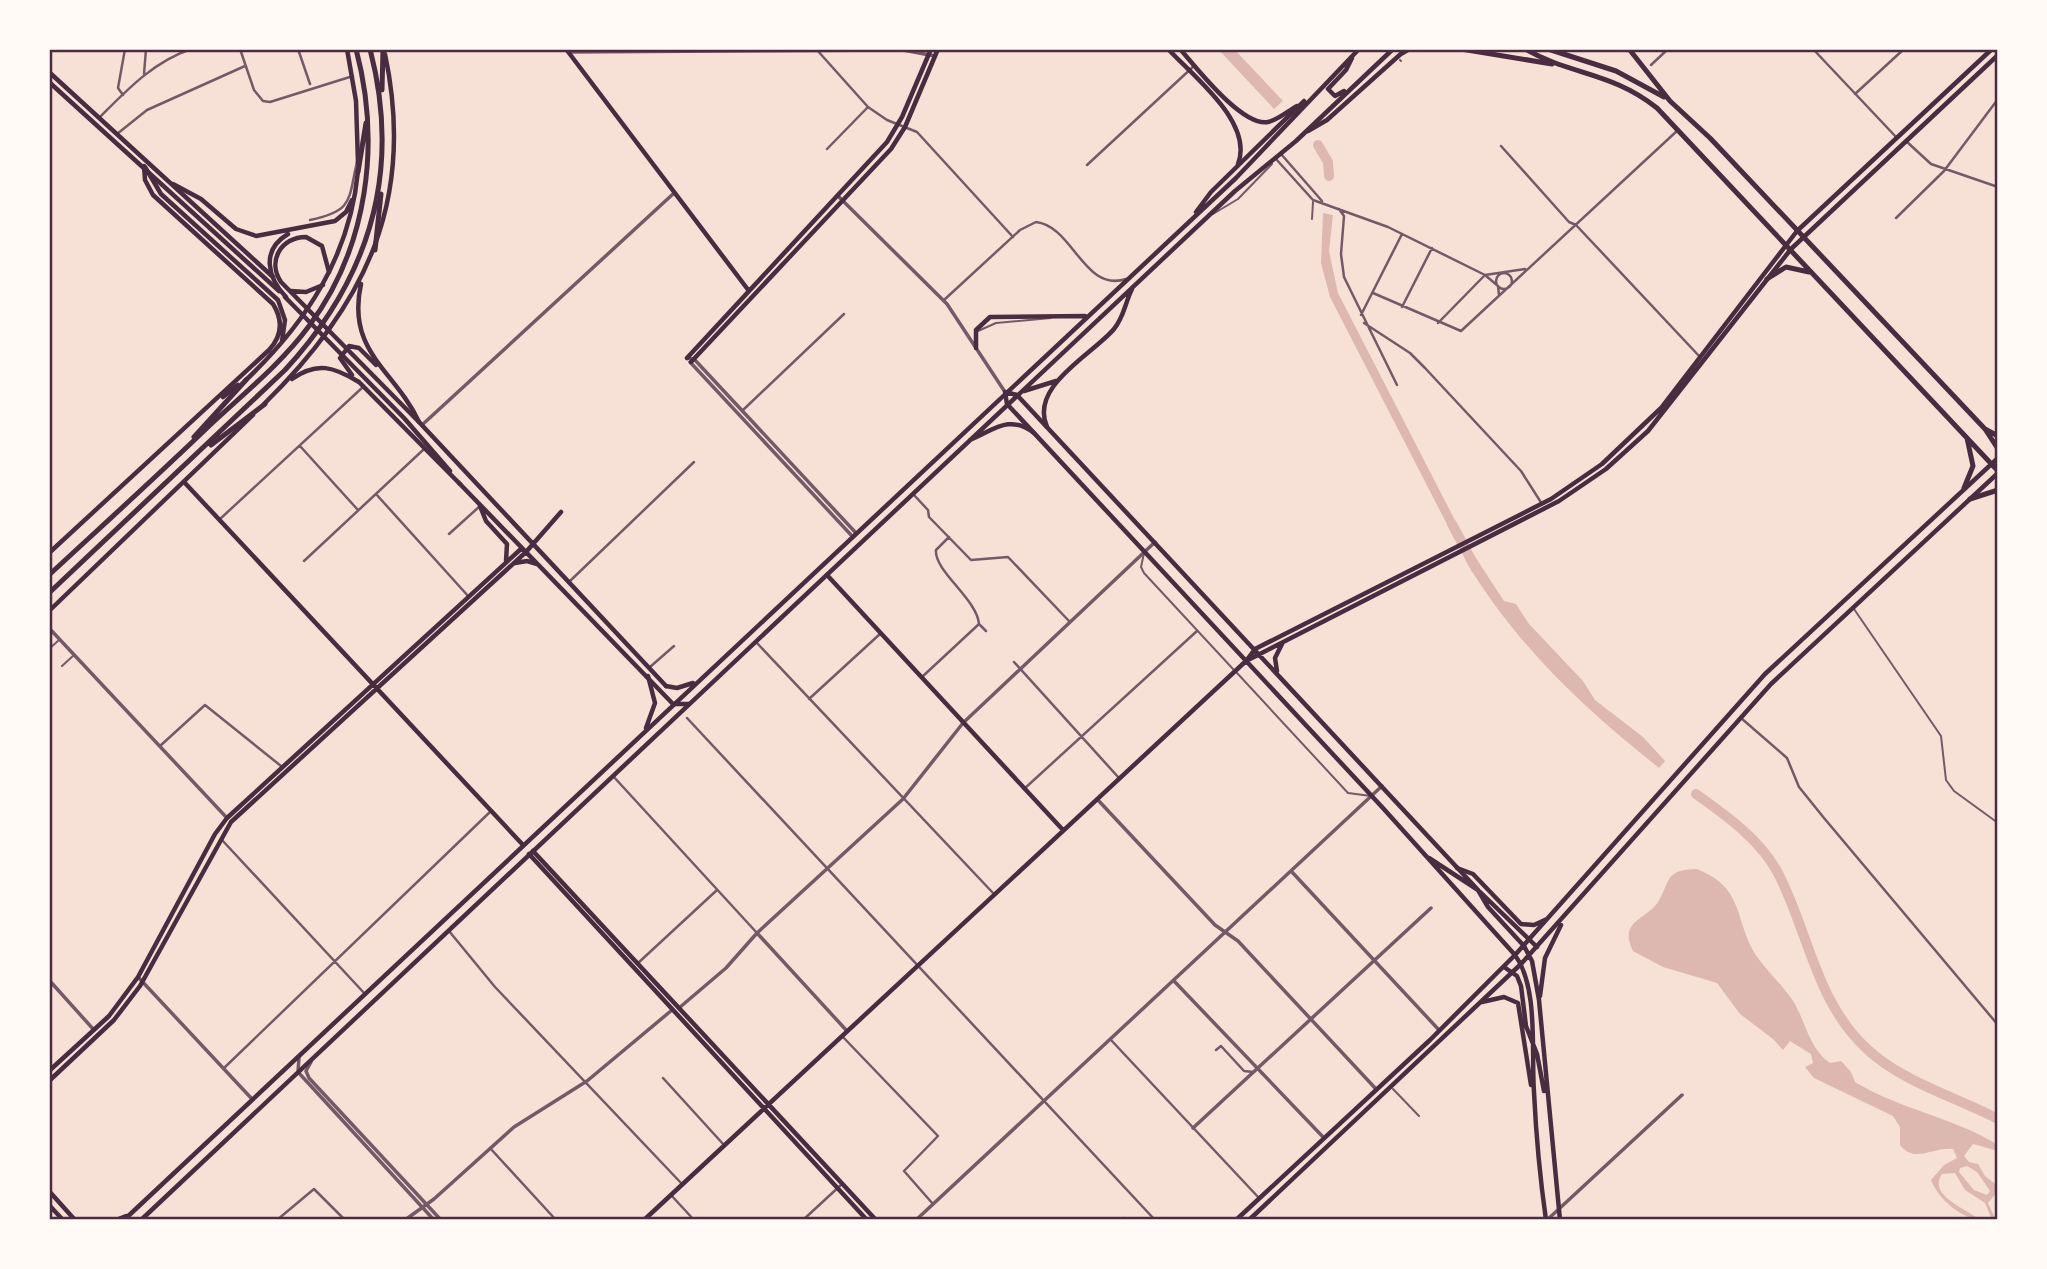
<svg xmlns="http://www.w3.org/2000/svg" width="2047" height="1269" font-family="Signika,sans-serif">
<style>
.water{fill:#dcb8b0;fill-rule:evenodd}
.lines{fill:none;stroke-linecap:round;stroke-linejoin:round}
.river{stroke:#dcb8b0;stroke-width:10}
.service{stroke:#755966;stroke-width:2}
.pedestrian{stroke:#755966;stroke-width:2.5}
.minor{stroke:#755966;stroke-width:2.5}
.tertiary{stroke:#755966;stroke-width:3.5}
.secondary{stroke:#4a2c40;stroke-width:4.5}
.primary{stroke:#4a2c40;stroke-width:4.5}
.trunk{stroke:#4a2c40;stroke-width:5}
.neatline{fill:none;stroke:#4a2c40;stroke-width:2.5}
</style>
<rect width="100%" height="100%" fill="#f7e1d7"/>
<path class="water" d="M1218,49H1234L1283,101L1274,109Z
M1323,213L1333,215L1329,251L1338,293L1462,534L1454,538L1330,297L1321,263Z
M1474,555L1504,601L1516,604L1529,624L1583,681L1595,700L1643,737L1665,761L1659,768C1581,706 1517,646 1465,560Z
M1697,869C1747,889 1733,922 1758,958C1769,974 1785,987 1795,1004C1806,1024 1810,1049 1830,1063L1841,1061L1851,1072L1855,1082C1899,1109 1953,1117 1998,1145V1151L1973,1144L1964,1156L1969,1162L1978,1164L1985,1176L1998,1186V1191L1988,1203L1996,1220H1992L1985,1203L1965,1190L1955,1173L1942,1174C1927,1196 1968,1209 1980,1220C1961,1218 1938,1199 1931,1180L1944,1165L1957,1158L1953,1149C1932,1147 1915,1164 1900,1145V1127L1893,1116L1814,1078L1805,1067L1813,1063L1811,1054L1790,1041L1783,1050L1773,1039L1740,1014L1717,983L1663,967L1633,951C1618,921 1646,920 1658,902C1670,883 1664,869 1697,869ZM1967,1166L1977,1172L1990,1191L1987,1195L1974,1190L1959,1172L1960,1168Z"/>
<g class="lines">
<path class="river" d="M1318,145L1328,162L1329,176
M1452,524L1476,569
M1696,794C1727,816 1762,841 1779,875C1809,934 1816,1002 1867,1049C1902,1082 1956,1097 1998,1119"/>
<path class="service" d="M1400,60L1401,61
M1213,214L1238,199L1272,164
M1312,219L1313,202
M978,331L996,323L1051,318
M1144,553L1141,567L1144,573L1233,669
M1854,609L1941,736L1946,780L1954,791L1998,823
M49,649L59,640
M62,666L74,655
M1237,673L1348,793L1371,796
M1393,1089L1419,1116"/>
<path class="pedestrian" d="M817,50L868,107
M687,718L1155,1220"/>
<path class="minor" d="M240,49L254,90L263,101L270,102L353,76
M298,49L310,84
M1813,49L1897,138
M1651,65L1668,49
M144,74L146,49
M1855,94L1904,49
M123,95L118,88L125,49
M99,118C127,90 153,62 191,49
M117,134L147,110L245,66
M1906,141L1931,164L1998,187
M1501,146L1569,222L1576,225L1700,357
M827,149L868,107L887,120L917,132L1013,237
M1281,154L1322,201
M1276,159L1313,200L1388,227L1485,275L1498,286L1499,295
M1087,165L1195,65
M1339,209L1344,216L1341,254L1344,277L1397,385
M1896,218L1944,171L1998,99
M310,220C354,211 348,200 357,162
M1496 281a8 8 0 1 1 16 0a8 8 0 1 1-16 0Z
M1373,293L1461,331L1678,130
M944,300L1020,230L1036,222C1073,226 1084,293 1126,279
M1402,307L1432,248
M1361,315L1402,234
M1364,323L1410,353L1425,368L1521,471L1542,504
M1438,323L1485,275L1525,269
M742,411L844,314
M300,446L358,510
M376,494L469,597
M914,495L928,510L929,517L971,560L1008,557L1069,621
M220,519L363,387
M449,534L480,506
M304,561L423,450
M570,581L694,462
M979,624L986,631
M756,642L994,894
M1014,662L1119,778
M650,667L674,646
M922,677L979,624C977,599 934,571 936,550L949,537
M809,699L881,633
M1741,718L1787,758L1799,787L1824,818L1998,1025
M160,746L205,705L281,766
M613,776L757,933
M1024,789L1197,631
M222,840L365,994
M449,931L495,987L682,1184
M637,964L717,890
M842,1036L938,1136L904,1171L933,1204
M1111,1040L1259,1198
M1216,1050L1221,1046L1244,1071L1253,1072
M224,1068L491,811
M663,1078L724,1145
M490,1148L556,1220
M671,1195L694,1220
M277,1220L314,1189L345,1220
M803,1220L842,1184
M1122,1220L1124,1218"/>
<path class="tertiary" d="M568,52L903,50L935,56
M838,196L947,304L1005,392
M687,358L694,359L856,533
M690,362L852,536
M422,425L673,194
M49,628L227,818
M1097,799L1215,925L1238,941L1376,1089
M1292,872L1439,1030
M757,933L847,1031
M138,977L252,1099
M49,980L94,1030
M1174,981L1324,1138
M679,1008L726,968L757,933L903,799L963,723L1155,542
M299,1057L298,1072L434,1220
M311,1062L306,1071L309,1078L441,1220
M1193,1128L1431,908
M405,1220L434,1199L514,1127L587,1081L672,1010
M916,1220L1382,786
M1547,1220L1682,1095"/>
<path class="secondary" d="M566,49L749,291
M1168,49C1194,77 1254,123 1238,164
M1180,49C1196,67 1242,127 1268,122C1278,120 1288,111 1297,106
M49,72L273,277
M49,82L279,291
M1308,131L1327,120L1403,52
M329,272L322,246L306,237C281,237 267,261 281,282L419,422L666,686
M291,291L306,292L323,285
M285,297L404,418L450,471
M687,358L887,142L902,117L931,49
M691,362L891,149L905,127L938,49
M185,483L523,845
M459,483L673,704H689
M480,506L486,521L507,544L506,561
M515,563L527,561L537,564
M827,575L1063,830
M1250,659L1559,501L1606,469L1648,431L1791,249L1998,55
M1277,671L1275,658L1282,644
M533,851L876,1220
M529,854L867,1220
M1429,858L1478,890L1488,907L1524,946
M49,1071L109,1016L138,977L215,834L227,818L522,548
M49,1081L114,1020L140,986L231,822L526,552L561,512
M644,1220L1246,661L1255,649L1551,499L1602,464L1661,408L1797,231L1992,49
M1236,1220L1430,1040L1515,955L1382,807L1007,404L1005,392L1017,395L1478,890L1537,947
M1249,1220L1521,964"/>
<path class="primary" d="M347,49L356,101L358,163
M1344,91L1335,96L1328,89L1346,70L1352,58
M145,167L161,194L278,300L285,320L282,341
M173,184L201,199L236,229L256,236L335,221L346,212L352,200
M1196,212L1211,192L1304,101
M361,284C346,352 395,370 419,422
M286,297C267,277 261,250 288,234
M976,348V330L990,317L1085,316
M352,375L340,358L349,346L359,348L376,365
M292,379C317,361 334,367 359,382L460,484
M246,380C306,323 350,256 358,171
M1024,391L1056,381
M223,397L238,385
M264,404C366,304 416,200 385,54
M1047,427C1029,386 1092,355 1114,329C1124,317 1125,303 1132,289
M970,440C994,430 1009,414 1034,433
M49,553L269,350C282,336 283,320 273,304L153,195L145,180L144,166
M49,611L253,415
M666,686L677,688L693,683
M646,728L655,703L648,676
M1457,868L1473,874L1521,924L1534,925L1547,919
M1524,946L1532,961L1539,1000L1560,1220
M1521,964L1771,684L1998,473
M1504,967L1517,976L1521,986L1526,1026L1537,1054L1544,1091
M1540,996L1545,958L1561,925
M1482,1002L1504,997L1518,1003L1531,1085
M49,1191L75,1220
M49,1205L63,1220
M116,1220L126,1216
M124,1220L1236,178L1359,49
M141,1220L1235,191L1296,141L1393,49
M1546,1220C1540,1178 1536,1134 1534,1092C1531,1053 1539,988 1515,955L1765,674L1998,458"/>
<path class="trunk" d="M1461,49L1552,64
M1525,49C1570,75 1612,72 1657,108L1998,471
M1548,49L1616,71L1664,97
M1629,49L1670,101L1710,138L1985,429L1998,449
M1402,53L1409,49
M382,90L383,49
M358,172L366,123
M375,250L381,194
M1767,279L1786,267L1809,272
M1985,429L1998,436
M194,437L246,380
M211,445L265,404
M1964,488L1973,466L1967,438
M1970,499L1998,490
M49,575C102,526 156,477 208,427C242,395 281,364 309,326C368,247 381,143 356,49
M49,593L285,370C370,278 402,172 370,49"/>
</g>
<rect width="2047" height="1269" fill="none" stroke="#fffaf5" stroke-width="102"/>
<rect x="51" y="51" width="1945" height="1167" class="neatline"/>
</svg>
